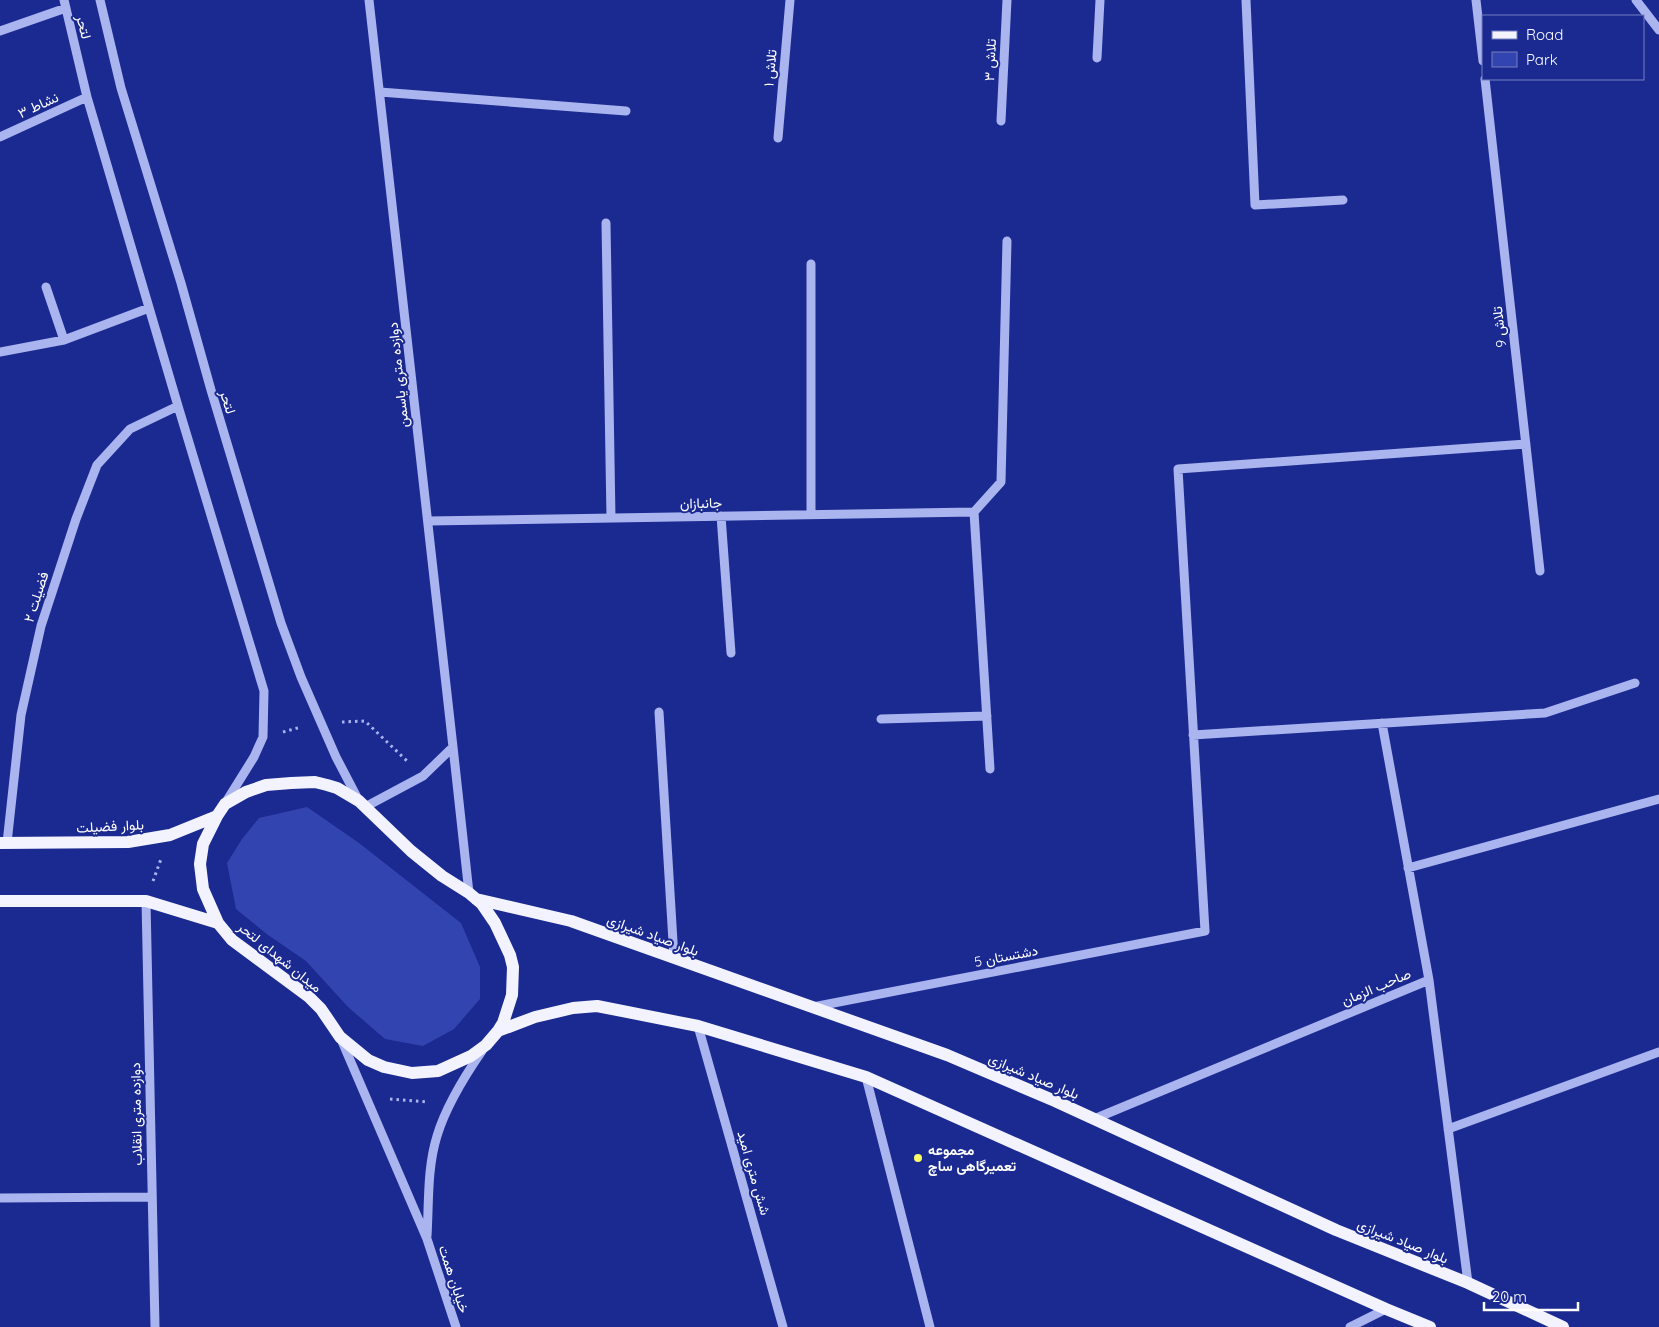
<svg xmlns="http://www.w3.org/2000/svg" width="1659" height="1327" font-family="Quicksand,Vazirmatn,sans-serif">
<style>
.green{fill:#3244b0}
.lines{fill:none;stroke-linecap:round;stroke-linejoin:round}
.path{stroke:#aab4ef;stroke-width:3;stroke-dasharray:2.5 4;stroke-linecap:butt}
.minor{stroke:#aab4ef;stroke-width:9}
.major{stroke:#f2f3ff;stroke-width:12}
.poi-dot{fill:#fcff68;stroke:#1b2a91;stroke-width:2}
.labels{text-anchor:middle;stroke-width:4;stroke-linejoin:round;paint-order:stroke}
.street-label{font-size:14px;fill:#fff;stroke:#1b2a91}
.poi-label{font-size:14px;font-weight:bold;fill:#fff;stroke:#1b2a91;text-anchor:start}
</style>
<rect width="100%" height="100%" fill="#1b2a91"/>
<path class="green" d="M307,807L359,843L461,923L480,967V999L454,1029L423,1046L385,1039L348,1007L306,961L268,935L236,909L227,863L242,839L259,818Z"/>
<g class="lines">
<path class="path" d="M342,722L365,721L407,761
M283,732L301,727
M153,881L161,859
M390,1099L428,1102"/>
<path class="minor" d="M64,0L87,97L178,406L264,691L263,737L254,757L226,802
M100,0L121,88L181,283L211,390L281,623L301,677L336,757L359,801
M369,0L453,747
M1246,0L1255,205L1343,200
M1476,0L1483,61
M1636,0L1659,30
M0,31L66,8
M1097,58L1100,0
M1485,79L1540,571
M380,92L626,111
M1001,121L1007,0
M0,137L87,97
M778,138L790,0
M606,223L611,518
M811,264V514
M46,287L64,340
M0,352L64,340L149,308
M721,516L731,653
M428,521L974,512
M659,712L674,958
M881,719L987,716
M1193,735L1545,713L1635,683
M990,769L974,512L1001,482L1007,241
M365,807L423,776L453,747L469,893
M7,843L21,715L41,626L76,519L97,465L130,429L178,406
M1408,868L1659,799
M146,901L155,1327
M1429,980L1468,1283
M813,1007L1205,931L1178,469L1526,444
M698,1026L783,1327
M341,1039L427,1239L456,1327
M866,1077L930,1327
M1094,1119L1429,980L1382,723
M1448,1129L1659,1052
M0,1198L152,1197
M427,1236C429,1203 427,1168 437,1136C446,1106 464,1077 482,1051
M1350,1327L1386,1309"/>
<path class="major" d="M0,843L128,842L170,835L217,816
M476,899L571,921L947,1055L1055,1101L1336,1230L1468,1283L1563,1327
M0,901H146L218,923
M498,1031L503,1023L512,995L513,967L510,955L495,923L482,904L469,893L442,876L411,851L359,801L337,788L327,785L315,782L291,783L266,785L246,792L225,804L217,816L203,844L200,864L203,889L218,923L232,940L309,997L321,1009L340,1037L368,1060L384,1067L412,1073L438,1071L471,1056L486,1045L498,1031L535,1017L573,1008L597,1006L698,1026L866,1077L1386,1309L1430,1327"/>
</g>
<circle class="poi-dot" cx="918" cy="1158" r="5"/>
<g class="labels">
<g class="street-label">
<text transform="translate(84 27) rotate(76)" y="5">لتحر</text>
<text transform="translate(990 60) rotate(-87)" y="5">تلاش ۳</text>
<text transform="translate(770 68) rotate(-85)" y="5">تلاش ۱</text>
<text transform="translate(38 105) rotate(-25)" y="5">نشاط ۳</text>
<text transform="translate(1499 327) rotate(-96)" y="5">تلاش 9</text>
<text transform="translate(398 375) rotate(-96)" y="5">دوازده متری یاسمن</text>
<text transform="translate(228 402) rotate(73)" y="5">لتحر</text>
<text transform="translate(701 503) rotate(-1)" y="5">جانبازان</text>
<text transform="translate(36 597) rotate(-72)" y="5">فضیلت ۲</text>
<text transform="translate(110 826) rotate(-3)" y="5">بلوار فضیلت</text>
<text transform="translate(653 935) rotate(20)" y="5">بلوار صیاد شیرازی</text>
<text transform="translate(1006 956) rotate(-11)" y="5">دشتستان 5</text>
<text transform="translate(280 957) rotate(39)" y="5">میدان شهدای لتحر</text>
<text transform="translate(1376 987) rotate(-23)" y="5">صاحب الزمان</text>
<text transform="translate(1034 1076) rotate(23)" y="5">بلوار صیاد شیرازی</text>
<text transform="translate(136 1114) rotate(-91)" y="5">دوازده متری انقلاب</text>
<text transform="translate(754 1173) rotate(74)" y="5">شش متری امید</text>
<text transform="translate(1403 1241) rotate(22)" y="5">بلوار صیاد شیرازی</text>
<text transform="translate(454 1279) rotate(72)" y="5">خیابان همت</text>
</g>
<g class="poi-label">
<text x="928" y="1155">مجموعه<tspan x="928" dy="16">تعمیرگاهی ساچ</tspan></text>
</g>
</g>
<rect x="1482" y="15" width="162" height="65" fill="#1b2a91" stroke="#767fbd"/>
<rect x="1492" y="31" width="25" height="8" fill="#f2f3ff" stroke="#767fbd"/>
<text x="1526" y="40" font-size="15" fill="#ffffff">Road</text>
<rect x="1492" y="52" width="25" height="15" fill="#3244b0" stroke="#767fbd"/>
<text x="1526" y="65" font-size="15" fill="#ffffff">Park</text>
<path d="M1484 1302v8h94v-8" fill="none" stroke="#ffffff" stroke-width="2.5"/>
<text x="1492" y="1302" font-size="15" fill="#ffffff" stroke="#1b2a91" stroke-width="4" paint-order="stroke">20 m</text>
</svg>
